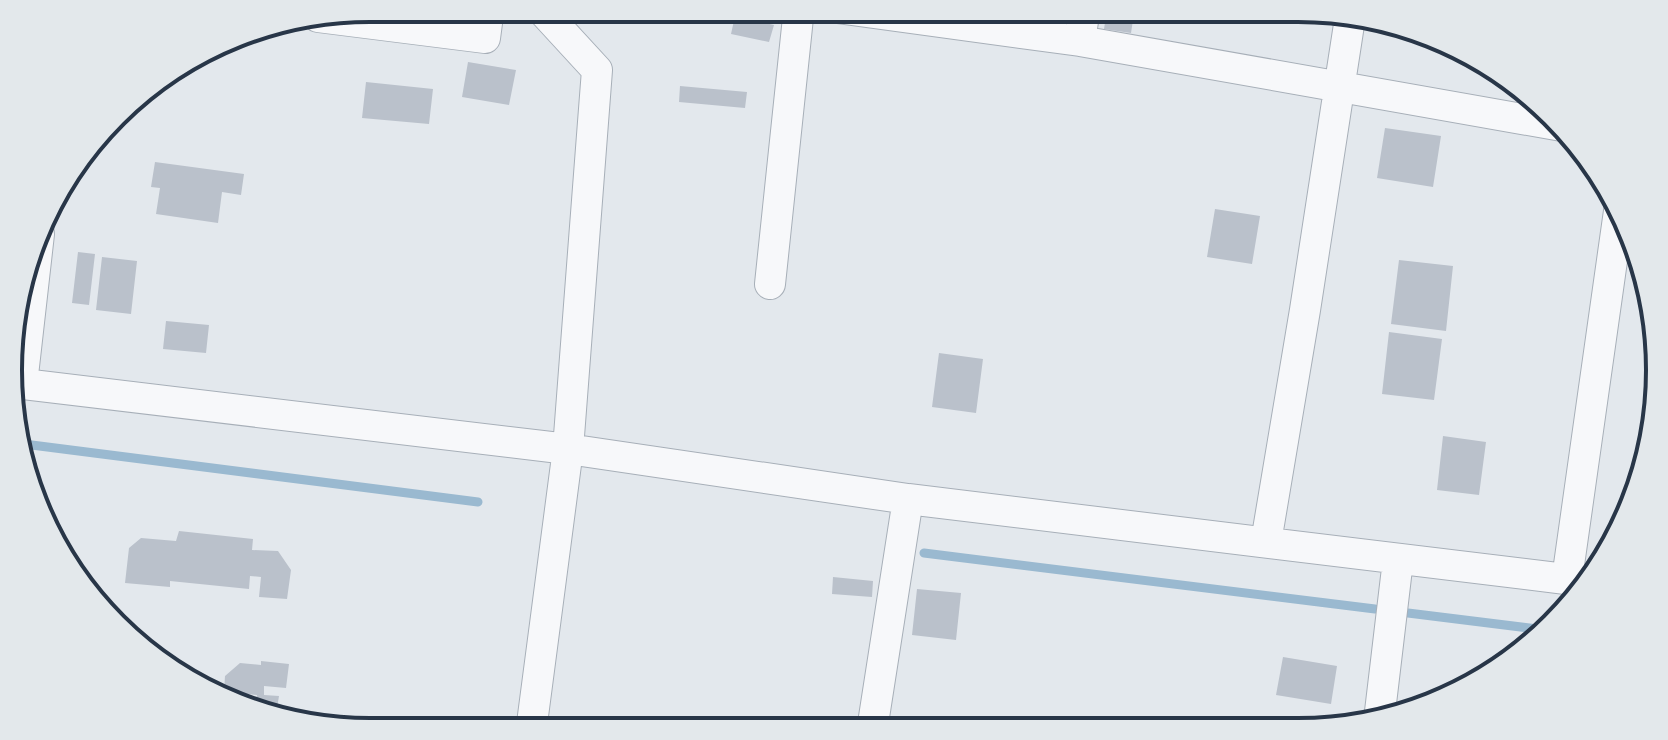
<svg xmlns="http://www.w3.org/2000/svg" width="1668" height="740" font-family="Montserrat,sans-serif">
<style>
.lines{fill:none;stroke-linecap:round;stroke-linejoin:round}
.stream{stroke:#9ab9d0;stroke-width:9}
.building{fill:#bac1cb}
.minor-casing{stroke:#a7afb8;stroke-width:32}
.minor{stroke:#f7f8fa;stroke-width:30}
.rim{fill:none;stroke:#283648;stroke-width:4}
</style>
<rect width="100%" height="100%" fill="#e3e8ed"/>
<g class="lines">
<path class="stream" d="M16,443L478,502
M924,553L1375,609
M1408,613L1545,630"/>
</g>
<path class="building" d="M735,16L774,25L769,42L731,34Z
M1106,16L1133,20L1131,33L1104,29Z
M468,62L516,70L509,105L462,97Z
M366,82L433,89L429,124L362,118Z
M680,86L747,92L745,108L679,102Z
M1385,128L1441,136L1433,187L1377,178Z
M155,162L244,174L241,195L222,192L218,223L156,214L160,188L151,187Z
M1215,209L1260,216L1252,264L1207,257Z
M78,252L95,254L89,305L72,303Z
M102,257L137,261L131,314L96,310Z
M1399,260L1453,266L1446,331L1391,324Z
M166,321L209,325L206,353L163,349Z
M1389,332L1442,339L1434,400L1382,394Z
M939,353L983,359L976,413L932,407Z
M1443,436L1486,442L1479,495L1437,490Z
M179,531L253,539L252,550L278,551L291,570L287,599L259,597L261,577L250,576L249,589L170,581V587L125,583L129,548L141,538L176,541Z
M833,577L873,581L872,597L832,594Z
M917,589L961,593L956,640L912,635Z
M152,655L174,657L188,672L187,677Z
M1283,657L1337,666L1331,704L1276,695Z
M261,661L289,664L286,688L264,686V695L279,696L277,708L255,707L257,695L248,694L247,708L232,705L210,691L224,692L225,676L240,663L261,665Z"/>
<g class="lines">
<g class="minor-casing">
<path id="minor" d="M837,8L1080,41L1562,126
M318,17L485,38L489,8
M1080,41L1085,8
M770,284L799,8
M15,383L568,449L908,499L1590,582
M22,384L39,234
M1266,542L1305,310L1350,18
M1567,579L1619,211
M1379,720L1398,560
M872,730L908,499
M531,731L568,449L597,70L540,8"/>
</g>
<use href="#minor" class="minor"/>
</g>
<path d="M0 0H1668V740H0ZM370 22H1298A348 348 0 0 1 1646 370V370A348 348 0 0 1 1298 718H370A348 348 0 0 1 22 370V370A348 348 0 0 1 370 22Z" fill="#e3e8eb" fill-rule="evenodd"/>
<path class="rim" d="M370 22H1298A348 348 0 0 1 1646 370V370A348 348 0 0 1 1298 718H370A348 348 0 0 1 22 370V370A348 348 0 0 1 370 22Z"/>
</svg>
